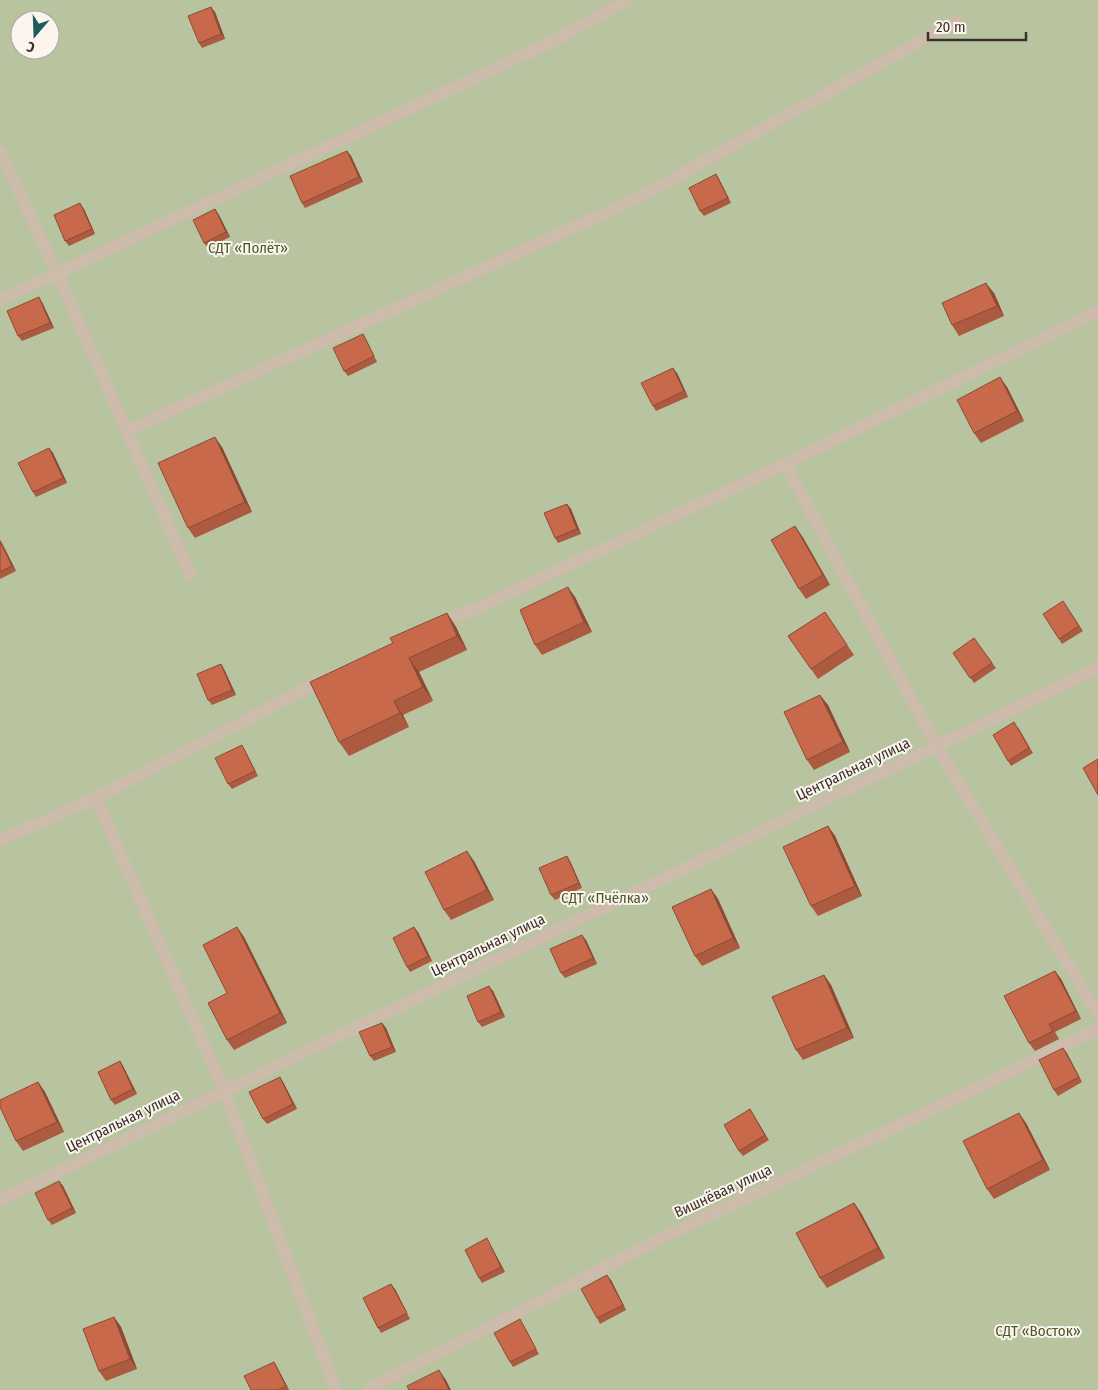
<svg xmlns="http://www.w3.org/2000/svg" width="1098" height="1390" font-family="'Fira Sans Condensed',sans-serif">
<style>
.green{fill:#b8c4a0;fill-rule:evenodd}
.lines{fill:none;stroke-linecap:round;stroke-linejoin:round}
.service{stroke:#cdbbac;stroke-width:12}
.minor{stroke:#cdbbac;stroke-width:12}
.wall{fill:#ac5a40}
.shaded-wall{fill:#8c4a34}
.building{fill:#c8694b;stroke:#8c4a34}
.labels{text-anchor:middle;stroke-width:4;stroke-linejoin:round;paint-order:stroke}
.park-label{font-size:15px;fill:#4a5a2e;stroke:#fbf5ee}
.street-label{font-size:15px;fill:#3b302b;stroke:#fbf5ee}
</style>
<rect width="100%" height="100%" fill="#f4ebe1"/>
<path class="green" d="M0,0H1098V1390H0ZM20,20H50V50H20Z"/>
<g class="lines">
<path class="service" d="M0,151L57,273L190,574
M0,300L556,40L627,0
M127,431L640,197L956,21
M785,464L937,747L1098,1014
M436,623L475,609L785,464L1098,311
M0,840L96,798L326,678
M367,1390L668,1235L981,1086L1098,1029"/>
<path class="minor" d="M96,798L224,1090L336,1390
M0,1200L1098,668"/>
</g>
<path class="wall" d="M215,12L225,39L202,48L199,43Z
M347,151L351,156L363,182L305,208L302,203Z
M719,179L731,203L704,216L700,211Z
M84,209L95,234L69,246L65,241Z
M215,209L219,215L230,237L208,248L204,243Z
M994,293L1004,316L959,336L952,325Z
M42,302L54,328L22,341L18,336Z
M363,334L366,339L377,362L348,376L344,371Z
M677,373L688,397L656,411L653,406Z
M1007,387L1024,421L981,443L974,433Z
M222,447L252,512L195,538L188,528Z
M49,448L53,453L67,483L36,497L33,492Z
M567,504L571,509L581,534L558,543L555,538Z
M802,536L830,585L806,599L799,589Z
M0,540L16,571L0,579Z
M575,597L592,632L542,655L535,645Z
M1063,601L1083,631L1062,644L1059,639Z
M825,612L854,655L818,679L788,636Z
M447,613L456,627L467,650L419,672L433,701L403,715L409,727L349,756L339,742Z
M974,638L996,668L974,683L953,653Z
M221,664L224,669L236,695L212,705L208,700Z
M828,705L850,752L814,770L807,760Z
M1018,727L1033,753L1011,766L1008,761Z
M245,750L258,776L232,789L228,784Z
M828,826L835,836L862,896L818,916L811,906Z
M474,861L494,900L451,920L444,910Z
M570,861L582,888L555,900L551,895Z
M711,889L718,899L740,948L702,966L695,956Z
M237,927L244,937L287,1023L234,1050L227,1040V993Z
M418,932L432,961L410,972L407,967Z
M586,940L597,964L565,978L561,973Z
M1055,971L1061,979L1081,1019L1055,1032L1059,1039L1035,1051L1029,1043Z
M824,975L831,985L854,1038L803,1060L796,1050Z
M493,991L505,1017L482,1027L478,1022Z
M382,1023L386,1028L396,1052L374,1061L370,1056Z
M1063,1048L1082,1082L1058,1096L1054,1090Z
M120,1061L123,1066L137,1094L115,1105L111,1100Z
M38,1082L45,1092L64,1132L23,1151L16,1141Z
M283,1082L297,1109L267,1124L263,1119Z
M753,1114L769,1140L743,1156L739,1151Z
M1026,1123L1050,1170L994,1199L987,1189Z
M59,1181L63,1186L76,1213L52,1225L48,1220Z
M854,1203L861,1213L885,1258L827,1288L820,1278Z
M487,1238L490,1244L505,1272L482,1283L479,1278Z
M611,1280L626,1310L600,1324L597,1318Z
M395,1289L410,1319L381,1333L378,1328Z
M114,1317L121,1327L137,1369L106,1381L99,1371Z
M523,1324L539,1354L513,1367L510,1362Z
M274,1362L277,1367L289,1390H251Z"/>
<path class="shaded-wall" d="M211,7L215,12L225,39L221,34Z
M347,151L351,156L363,182L359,177Z
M716,174L719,179L731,203L728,198Z
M80,203L84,209L95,234L92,229Z
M215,209L219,215L230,237L226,232Z
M986,283L994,293L1004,316L997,306Z
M39,297L42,302L54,328L50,323Z
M673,368L677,373L688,397L684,391Z
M1000,377L1007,387L1024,421L1017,411Z
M215,437L222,447L252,512L245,502Z
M49,448L53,453L67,483L63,478Z
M567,504L571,509L581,534L577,529Z
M795,526L802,536L830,585L823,575Z
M0,540L2,543L16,571L12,566Z
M568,587L575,597L592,632L584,622Z
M447,613L456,627L467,650L457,636Z
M409,658L419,672L433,701L423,687Z
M221,664L224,669L236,695L232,690Z
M820,695L828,705L850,752L843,742Z
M394,701L403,715L409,727L400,713Z
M828,826L835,836L862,896L855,886Z
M467,851L474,861L494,900L487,890Z
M567,856L570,861L582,888L579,883Z
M711,889L718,899L740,948L733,938Z
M237,927L244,937L287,1023L280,1013Z
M414,927L418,932L432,961L428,956Z
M582,935L586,940L597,964L593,958Z
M1055,971L1061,979L1081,1019L1076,1011Z
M824,975L831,985L854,1038L847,1028Z
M489,986L493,991L505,1017L501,1012Z
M382,1023L386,1028L396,1052L392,1047Z
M1063,1048L1067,1053L1082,1082L1079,1077Z
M120,1061L123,1066L137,1094L133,1089Z
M280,1077L283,1082L297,1109L293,1104Z
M38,1082L45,1092L64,1132L57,1122Z
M1019,1113L1026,1123L1050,1170L1043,1160Z
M59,1181L63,1186L76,1213L72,1208Z
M854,1203L861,1213L885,1258L878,1248Z
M487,1238L490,1244L505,1272L501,1267Z
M607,1275L611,1280L626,1310L623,1305Z
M391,1284L395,1289L410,1319L407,1313Z
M114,1317L121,1327L137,1369L130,1359Z
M274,1362L277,1367L289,1390L286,1386Z
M439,1370L446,1380L451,1390H449Z"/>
<path class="building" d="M211,7L221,34L199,43L188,16Z
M347,151L359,177L302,203L290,176Z
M716,174L728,198L700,211L689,188Z
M80,203L92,229L65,241L54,215Z
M215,209L226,232L204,243L193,220Z
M986,283L997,306L952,325L942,303Z
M39,297L50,323L18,336L7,311Z
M363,334L374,356L344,371L333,348Z
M673,368L684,391L653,406L641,383Z
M1000,377L1017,411L974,433L957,400Z
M215,437L245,502L188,528L158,463Z
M49,448L63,478L33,492L18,463Z
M567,504L577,529L555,538L544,513Z
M795,526L823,575L799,589L771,540Z
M0,541L12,566L0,572Z
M568,587L584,622L535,645L520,610Z
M1063,601L1079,626L1059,639L1043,614Z
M825,612L847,645L811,669L788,636Z
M447,613L457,636L409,658L423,687L394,701L400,713L339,742L310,682L393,643L390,638Z
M974,638L992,663L970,678L953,653Z
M221,664L232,690L208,700L197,674Z
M820,695L843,742L807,760L784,712Z
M1014,722L1029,748L1008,761L993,735Z
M242,745L255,771L228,784L215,758Z
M1098,759V795L1083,768Z
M828,826L855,886L811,906L783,847Z
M467,851L487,890L444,910L425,872Z
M567,856L579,883L551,895L539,868Z
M711,889L733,938L695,956L672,907Z
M237,927L280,1013L227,1040L208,1003L227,993L203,945Z
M414,927L428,956L407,967L393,938Z
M582,935L593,958L561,973L550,949Z
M1055,971L1076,1011L1049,1024L1053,1031L1029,1043L1004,996Z
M824,975L847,1028L796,1050L772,997Z
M489,986L501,1012L478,1022L467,996Z
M382,1023L392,1047L370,1056L359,1032Z
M1063,1048L1079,1077L1054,1090L1039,1060Z
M120,1061L133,1089L111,1100L98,1072Z
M280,1077L293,1104L263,1119L249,1092Z
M38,1082L57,1122L16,1141L0,1107V1100Z
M750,1109L765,1135L739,1151L724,1125Z
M1019,1113L1043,1160L987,1189L963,1141Z
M59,1181L72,1208L48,1220L35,1193Z
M854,1203L878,1248L820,1278L796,1233Z
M487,1238L501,1267L479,1278L465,1250Z
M607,1275L623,1305L597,1318L581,1289Z
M391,1284L407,1313L378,1328L363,1298Z
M114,1317L130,1359L99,1371L83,1329Z
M520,1319L536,1349L510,1362L494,1333Z
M274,1362L286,1386L278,1390H251L244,1376Z
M439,1370L449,1390H409L407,1386Z"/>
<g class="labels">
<g class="park-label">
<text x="248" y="253">СДТ «Полёт»</text>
<text x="605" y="903">СДТ «Пчёлка»</text>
<text x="1038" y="1336">СДТ «Восток»</text>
</g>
<g class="street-label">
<text transform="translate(853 769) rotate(-26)" y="5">Центральная улица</text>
<text transform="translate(488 945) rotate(-26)" y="5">Центральная улица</text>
<text transform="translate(123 1121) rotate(-26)" y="5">Центральная улица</text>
<text transform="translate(723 1191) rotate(-25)" y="5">Вишнёвая улица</text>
</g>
</g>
<g transform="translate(35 35) rotate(199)"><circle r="24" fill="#fbf5ee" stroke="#aea6a0"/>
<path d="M0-4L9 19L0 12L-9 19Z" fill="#1f5a5e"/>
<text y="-8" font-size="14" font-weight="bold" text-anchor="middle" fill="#3b302b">С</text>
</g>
<path d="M928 32v8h98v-8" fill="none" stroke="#3b302b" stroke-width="2.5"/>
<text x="936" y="32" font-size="15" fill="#3b302b" stroke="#fbf5ee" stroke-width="4" paint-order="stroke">20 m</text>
</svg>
